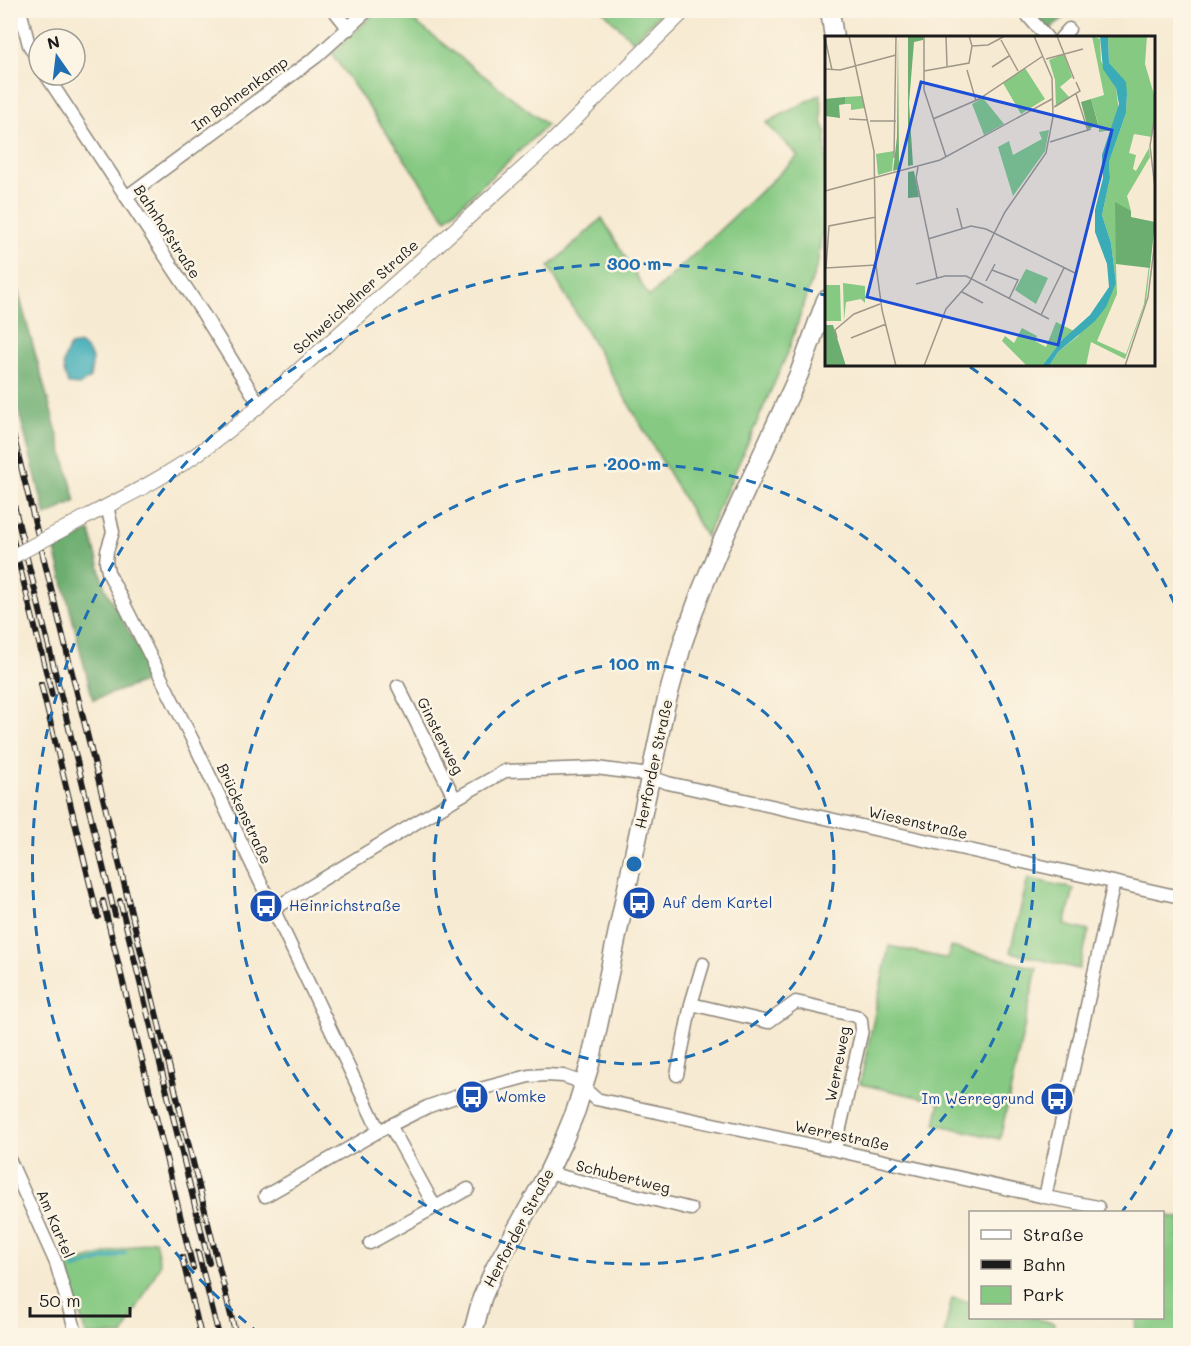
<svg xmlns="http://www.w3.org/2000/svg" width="1191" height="1346" font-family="Mali,sans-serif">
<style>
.green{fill:#85c982;stroke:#50724f;stroke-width:1.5}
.forest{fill:#6cad70;stroke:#446446;stroke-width:1.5}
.water{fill:#3aabb7;stroke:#2b646a;stroke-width:1.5}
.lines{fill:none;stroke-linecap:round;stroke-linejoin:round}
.stream{stroke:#3aabb7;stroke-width:4}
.minor-casing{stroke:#8a8377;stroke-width:15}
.tertiary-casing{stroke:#8a8377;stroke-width:16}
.primary-casing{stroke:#8a8377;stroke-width:21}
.minor{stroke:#fff;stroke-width:12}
.tertiary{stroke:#fff;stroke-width:14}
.primary{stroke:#fff;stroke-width:18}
.rail-casing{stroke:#1c1c1c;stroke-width:6}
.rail{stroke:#fcf5e5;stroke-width:4;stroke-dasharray:11;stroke-linecap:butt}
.tertiary-bridge-casing{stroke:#8a8377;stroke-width:16;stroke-linecap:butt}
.tertiary-bridge{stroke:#fff;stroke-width:14}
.ring{fill:none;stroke:#1f6fb2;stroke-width:3;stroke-dasharray:10 8}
.labels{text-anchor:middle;stroke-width:5;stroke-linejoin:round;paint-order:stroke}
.street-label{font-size:15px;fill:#1c1c1c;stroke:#fcf5e5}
.transit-label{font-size:15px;fill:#164399;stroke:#fcf5e5;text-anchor:start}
.inset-road{fill:none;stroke:#9f9889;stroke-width:1.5}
.view{fill:#1d4ed8;fill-opacity:0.15;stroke:#1d4ed8;stroke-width:3}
.inset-edge{fill:none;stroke:#1c1c1c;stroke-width:3}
.centre{fill:#1f6fb2;stroke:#fcf5e5;stroke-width:3}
.ring-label{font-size:18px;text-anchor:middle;font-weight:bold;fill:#1f6fb2;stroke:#fcf5e5;stroke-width:5;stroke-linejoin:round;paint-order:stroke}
</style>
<rect width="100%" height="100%" fill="#fcf5e5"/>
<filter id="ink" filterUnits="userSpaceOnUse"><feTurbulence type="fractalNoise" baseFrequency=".0167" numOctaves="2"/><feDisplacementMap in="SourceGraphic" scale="12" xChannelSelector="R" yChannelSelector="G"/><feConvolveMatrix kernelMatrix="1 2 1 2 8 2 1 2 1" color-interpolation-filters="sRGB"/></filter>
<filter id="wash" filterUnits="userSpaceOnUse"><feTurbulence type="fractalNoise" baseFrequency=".008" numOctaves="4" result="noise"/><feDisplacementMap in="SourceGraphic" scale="24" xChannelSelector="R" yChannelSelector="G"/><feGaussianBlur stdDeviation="1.35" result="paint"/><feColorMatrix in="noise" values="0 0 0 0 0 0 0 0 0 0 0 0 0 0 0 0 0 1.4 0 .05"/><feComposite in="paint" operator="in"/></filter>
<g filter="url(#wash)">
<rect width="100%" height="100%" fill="#f7ead2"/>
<path class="green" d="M377,11H401L547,125L446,219L332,54Z
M603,11H663L633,41Z
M821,94L822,122L826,131V227L821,238L818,262L788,352L706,537L549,267L602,218L649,297L798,156L766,123Z
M1028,878L1074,889L1065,925L1089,931L1079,969L1010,952Z
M889,946L948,959L951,947L1037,968L1000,1139L935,1124L940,1102L860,1084Z
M1163,1215L1180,1218V1335H1134L1137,1318H1162Z
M155,1240L160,1265L123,1335H86L66,1265Z
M952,1298L970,1302V1318H1033L1054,1323L1051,1335H944Z"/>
<path class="forest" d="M1030,11H1072L1049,30Z
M11,266L76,501L46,516L11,382Z
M90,531L105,588L155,678L93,700L55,550Z"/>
<path class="water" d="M1180,98V207L1176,193L1172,163Z
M81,344C95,356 93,361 90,378L80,385L68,384C62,368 61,362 70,346Z"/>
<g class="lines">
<path class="stream" d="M74,1268L125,1253"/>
</g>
</g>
<g filter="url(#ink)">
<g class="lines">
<g class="minor-casing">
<path id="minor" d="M20,10L29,45L39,62
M334,10L349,29
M1023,10L1047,38
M1061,38L1069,29
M46,75L204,315L254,396L259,406
M126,197L316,57L368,10
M107,506L113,532L107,551L106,562L108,572L195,745L379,1131
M398,686L455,799
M272,910L455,799L505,771L596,768L642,774L668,783L1180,897
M691,1004L768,1022L796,1002L856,1016L861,1020L862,1030L835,1150
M677,1075L691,1004L703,964
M390,1125L435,1207
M10,1161L56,1263L77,1336
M548,1173L691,1209
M265,1196L379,1131L427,1107L469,1092L529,1076L546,1075L563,1076L575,1080L596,1099L835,1150L1045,1197L1098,1207
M1045,1197L1114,882
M370,1243L468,1189"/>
</g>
<g class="tertiary-casing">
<path id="tertiary" d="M88,516C125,497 163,478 197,454C219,439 239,423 259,406L551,143L685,10"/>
</g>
<g class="primary-casing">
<path id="primary" d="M830,10L834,38
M472,1336L482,1298L495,1268L548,1173L564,1139L576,1110L590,1064L665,707L683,642L700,594L717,553L799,374L826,300"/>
</g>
<use href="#minor" class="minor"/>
<use href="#tertiary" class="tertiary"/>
<use href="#primary" class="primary"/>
<g class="rail-casing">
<path id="rail" d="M10,422L236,1336
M10,489L115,915
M10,528L52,695
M41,684L98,917
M103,901L193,1268
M120,901L209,1263
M198,1252L219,1336
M182,1257L201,1336"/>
</g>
<use href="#rail" class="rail"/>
<g class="tertiary-bridge-casing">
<path id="tertiary-bridge" d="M10,558L88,516"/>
</g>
<use href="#tertiary-bridge" class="tertiary-bridge"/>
</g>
</g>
<g class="ring">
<circle cx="634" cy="864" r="200"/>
<circle cx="634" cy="864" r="400"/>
<path d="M1180 1113A600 600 0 0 1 1122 1212M260 1334A600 600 0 0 1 824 295M970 367A600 600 0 0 1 1180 615"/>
</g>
<defs>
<g id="bus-disc" transform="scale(1.725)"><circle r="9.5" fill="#1a4fb4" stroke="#fcf5e5"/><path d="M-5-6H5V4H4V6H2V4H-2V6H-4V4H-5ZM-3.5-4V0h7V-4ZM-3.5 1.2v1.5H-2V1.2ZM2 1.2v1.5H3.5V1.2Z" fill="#fff"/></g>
</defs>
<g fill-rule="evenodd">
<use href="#bus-disc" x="639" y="903"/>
<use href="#bus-disc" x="266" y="906"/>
<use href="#bus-disc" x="472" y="1097"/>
<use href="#bus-disc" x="1057" y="1099"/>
</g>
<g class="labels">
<g class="street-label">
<text transform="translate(240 94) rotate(-36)" y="5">Im Bohnenkamp</text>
<text transform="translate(167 232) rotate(57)" y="5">Bahnhofstraße</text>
<text transform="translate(356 297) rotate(-42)" y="5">Schweichelner Straße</text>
<text transform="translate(440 736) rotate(63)" y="5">Ginsterweg</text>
<text transform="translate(654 764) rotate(-78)" y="5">Herforder Straße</text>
<text transform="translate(244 814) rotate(65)" y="5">Brückenstraße</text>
<text transform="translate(918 823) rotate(13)" y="5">Wiesenstraße</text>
<text transform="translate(838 1064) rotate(-79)" y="5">Werreweg</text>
<text transform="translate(842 1136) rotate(12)" y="5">Werrestraße</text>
<text transform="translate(623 1177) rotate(14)" y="5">Schubertweg</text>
<text transform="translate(55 1224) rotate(67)" y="5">Am Kartel</text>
<text transform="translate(519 1228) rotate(-62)" y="5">Herforder Straße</text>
</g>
<g class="transit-label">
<text x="662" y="908">Auf dem Kartel</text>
<text x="289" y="911">Heinrichstraße</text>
<text x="495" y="1102">Womke</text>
<text x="1034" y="1104" text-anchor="end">Im Werregrund</text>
</g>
</g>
<g transform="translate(825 36)">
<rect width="330" height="330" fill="#f7ead2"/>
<path d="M267,0L275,3L276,25L291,52L294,76L287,94L274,96V89L263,93L273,87L266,63L279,59ZM283,0H322L320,28L330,62V83L327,101L309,98L304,117L311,119L308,133L311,135L324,112L325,121L302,160L306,175L298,174L291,228L292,258L272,305L301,318L319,268L330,182L321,265L300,323L266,306L261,330H224L233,316L253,300L291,247L286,207L277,179L285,142L284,126L301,77L302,58L284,27ZM239,18L247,41L235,51L245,62L231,71L230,44L224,24ZM200,32L220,63L196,78L178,47ZM37,60L40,72L26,74V68H20V61ZM158,62L179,88L159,99L147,68ZM224,94L220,115L188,160L173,111L184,105L188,119L217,103L214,96ZM69,115L67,135L53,139L51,118ZM201,233L223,242L211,268L190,254ZM18,247L40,250V267L36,263L21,266L19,284ZM0,249H15L16,285H0ZM231,286L249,295L236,305L217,330H202L177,305L180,300L189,307L197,292L212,300L210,305L221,311Z" fill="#85c982"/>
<path d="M73,0L74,133L68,135L72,101ZM83,0H98V4L89,6L84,67L88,129L83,130ZM20,61V68L14,69L15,82L0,80V63ZM266,63L273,88L263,93L256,66ZM89,135L94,161L83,162V136ZM290,166L306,175V181L330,186L325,232L291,228ZM0,289H8L21,330H0Z" fill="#6cad70"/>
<path d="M275,0H283L284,27L301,46L302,58L301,77L284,126L285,142L277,179L286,207L291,247L281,271L270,285L233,316L224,330H217L236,305L265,279L284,251L282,228L270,196V174L278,142L277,119L294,68L291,52L278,33Z" fill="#3aabb7"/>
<path class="inset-road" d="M24,0L49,115L51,229L57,274L71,330M99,0V54L121,121M121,0L122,30M232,0L249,43M0,2L7,34M176,4L193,35M147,10L163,9L180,0M221,23L258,13M167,31L184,20M0,33L15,34L71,19M142,34L151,65M99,35L144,27L147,10L144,0M251,58L263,95M229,71L255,55L251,46M330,78L325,110L330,152M24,83L43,84M108,83L154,63L218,20M45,85H71M225,106L266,93M69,122L71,0M93,131L91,142L112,242M0,155L115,124L227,63M132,172L137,192M103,203L146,190L161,193L252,238M51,229L1,232L4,190L51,181M167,234L193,244L184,263M161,245L170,228M91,248L120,240H141L224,283M137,256L158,267M216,279L239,232M12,302L10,294L29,278L55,268M26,302L61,288M99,330L121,273L144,247L180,176L221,117L228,81L227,42L209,0M300,330L323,261L330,204"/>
<path class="view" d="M96,46L287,94L233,309L42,261Z"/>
<rect width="330" height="330" class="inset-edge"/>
</g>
<circle cx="634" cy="864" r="9" class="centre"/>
<g class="ring-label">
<text x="634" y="270">300 m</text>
<text x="634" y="470">200 m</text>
<text x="634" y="670">100 m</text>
</g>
<rect width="1191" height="1346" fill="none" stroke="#fcf5e5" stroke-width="36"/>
<rect x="969" y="1211" width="195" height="108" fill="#fcf5e5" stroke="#a29e95" stroke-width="1.5"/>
<rect x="981" y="1230" width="30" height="9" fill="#ffffff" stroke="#a29e95" stroke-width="1.5"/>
<text x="1023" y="1241" font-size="18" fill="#1c1c1c">Straße</text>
<rect x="981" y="1260" width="30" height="9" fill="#1c1c1c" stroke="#a29e95" stroke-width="1.5"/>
<text x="1023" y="1271" font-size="18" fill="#1c1c1c">Bahn</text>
<rect x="981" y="1286" width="30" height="18" fill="#85c982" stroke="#a29e95" stroke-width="1.5"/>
<text x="1023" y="1301" font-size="18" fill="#1c1c1c">Park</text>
<g transform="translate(57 57) rotate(346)"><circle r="28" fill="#fcf5e5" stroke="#a29e95" stroke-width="1.5"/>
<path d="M0-4.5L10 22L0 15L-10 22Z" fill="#1f6fb2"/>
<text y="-9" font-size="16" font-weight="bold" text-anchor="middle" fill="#1c1c1c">N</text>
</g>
<path d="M30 1307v9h100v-9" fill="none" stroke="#1c1c1c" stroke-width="3"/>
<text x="39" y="1307" font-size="18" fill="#1c1c1c" stroke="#fcf5e5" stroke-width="4.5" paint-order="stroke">50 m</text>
</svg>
